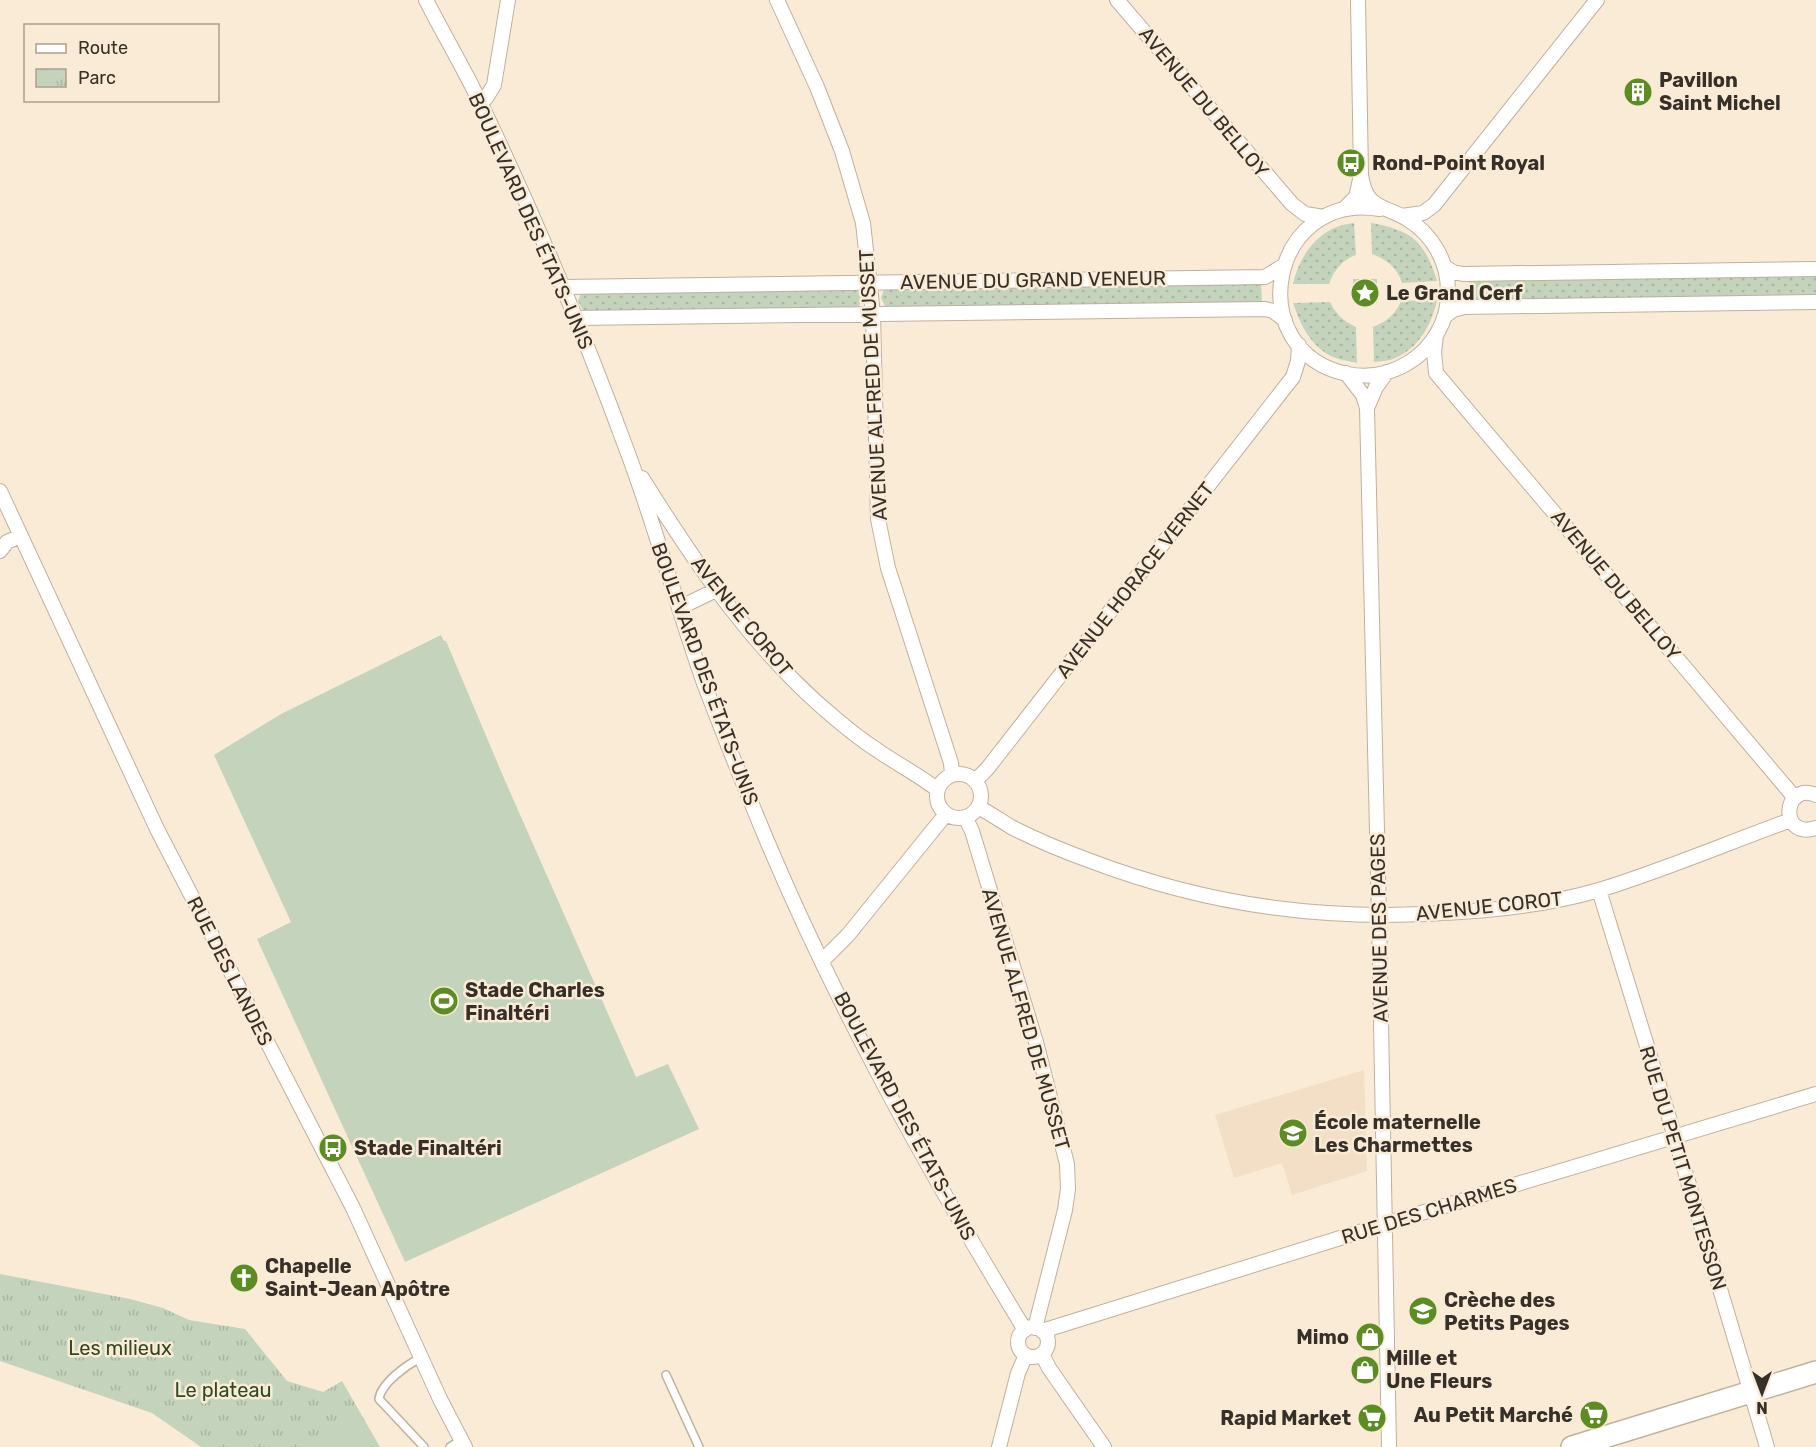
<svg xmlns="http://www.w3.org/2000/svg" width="1816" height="1447" font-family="Rubik,sans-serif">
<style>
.built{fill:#f2dfc5}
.grass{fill:url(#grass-dots)}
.park{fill:url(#park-tufts)}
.pitch{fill:#c3d3bc}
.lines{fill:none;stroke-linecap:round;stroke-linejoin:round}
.service-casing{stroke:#beb19d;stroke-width:10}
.minor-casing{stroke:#beb19d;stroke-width:16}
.primary-casing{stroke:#beb19d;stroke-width:24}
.service{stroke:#fff;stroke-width:7}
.minor{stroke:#fff;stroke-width:14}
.primary{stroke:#fff;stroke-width:21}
.labels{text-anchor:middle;stroke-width:5;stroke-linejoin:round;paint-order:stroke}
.poi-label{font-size:20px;font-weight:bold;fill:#363028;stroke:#faebd7;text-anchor:start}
.street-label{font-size:20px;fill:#363028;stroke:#faebd7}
.park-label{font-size:20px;fill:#2e491f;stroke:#faebd7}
</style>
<defs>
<pattern id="grass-dots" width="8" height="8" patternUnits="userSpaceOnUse" patternTransform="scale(1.5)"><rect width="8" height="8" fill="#c3d3bc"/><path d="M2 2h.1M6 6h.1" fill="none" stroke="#a8b5a2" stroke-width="1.8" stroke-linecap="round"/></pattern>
<pattern id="park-tufts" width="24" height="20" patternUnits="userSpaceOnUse" patternTransform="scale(1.5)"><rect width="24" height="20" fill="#c3d3bc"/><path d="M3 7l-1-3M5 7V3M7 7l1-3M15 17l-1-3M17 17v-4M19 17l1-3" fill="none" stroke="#a8b5a2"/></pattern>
</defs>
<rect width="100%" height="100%" fill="#faebd7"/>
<path class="built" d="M1364,1070L1367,1171L1292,1195L1282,1163L1234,1178L1215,1115Z"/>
<path class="grass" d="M1354,223L1356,255C1342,260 1334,270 1329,284H1293C1300,253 1321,226 1354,223Z
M1371,223C1411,230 1425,241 1437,281L1402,283C1397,267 1387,260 1372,254Z
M1816,274V296L1469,301V280Z
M1353,279H1377V303L1354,304Z
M1261,281L1262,303L889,308L885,306L881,298L884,290L888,287Z
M858,289L863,299L857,309L590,313L582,309L578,301L581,293Z
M1437,300C1432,324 1418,350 1393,359C1388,361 1380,361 1374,362L1373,327C1387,321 1395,315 1401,301Z
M1330,302C1336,315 1344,321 1356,327L1357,363C1350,361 1340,360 1333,357C1311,347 1300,324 1293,303Z"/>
<path class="park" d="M0,1274L130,1299L163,1308L189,1320L245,1329L287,1381L323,1392L342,1381L380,1447H201L152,1413L0,1361Z"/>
<path class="pitch" d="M441,635L444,641H446L506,783L636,1077L668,1064L699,1129L405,1262L257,939L291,922L214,755L281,714Z
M351,1426L365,1438L371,1447H323Z"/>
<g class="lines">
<g class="service-casing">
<path id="service" d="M420,1358C407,1365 381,1383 379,1399L424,1447
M666,1375L699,1447
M450,1447L461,1440"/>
</g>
<g class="minor-casing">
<path id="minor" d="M426,0C444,35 464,69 481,104C536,219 585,336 629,456C657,532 678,610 705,686C720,725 735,764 751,802C825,986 922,1161 1025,1330
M777,0L817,87L842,151L863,223L873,314L878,519L888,568L951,763L952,775
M1117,0L1292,204L1305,214L1324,217
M480,101L486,98L494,85L508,0
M1361,175C1366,210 1384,205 1407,219C1432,234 1448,261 1448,291C1449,320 1433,348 1408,363C1390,374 1368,378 1347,374C1239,350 1271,190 1380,209
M1344,209L1356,197L1361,175L1358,0
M1402,216L1423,213L1434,205L1597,0
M1445,267L1453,272L1463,274L1816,269
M563,287L1265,277L1283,266
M1444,317L1453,310L1464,307L1816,302
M576,318L1265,309L1273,311L1285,320
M1436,335L1434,352L1436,373L1795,798
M1346,373L1363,395L1367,408L1379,916L1389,1447
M1367,408L1376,387L1387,372
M642,478C697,566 755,652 836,719C849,730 863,741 877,750C897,764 919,775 938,790
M0,491L157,829L353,1208L440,1399L465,1447
M0,551L7,542L20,536
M679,608L716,590
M937 796a22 22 0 1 1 44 0a22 22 0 1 1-44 0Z
M975,781L987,769L1293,377L1298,361L1299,345
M1816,795C1783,781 1778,840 1816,828
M978,807C990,813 1001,821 1013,828C1037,840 1063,851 1088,860C1211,907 1330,922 1461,912C1507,909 1555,903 1599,890C1664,870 1727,843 1791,820
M965,817L972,831L1036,1042L1067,1164L1068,1189L1065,1210L1035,1328
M1599,890L1671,1124L1767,1447
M822,961L848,935L946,814
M1018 1342a15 15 0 1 1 30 0a15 15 0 1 1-30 0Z
M1042,1331L1398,1220L1816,1094
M1042,1354L1049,1368L1104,1447
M999,1447L1018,1373L1026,1355"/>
</g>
<g class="primary-casing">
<path id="primary" d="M1572,1447L1816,1372"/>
</g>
<use href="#service" class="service"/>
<use href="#minor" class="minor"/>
<use href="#primary" class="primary"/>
</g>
<defs>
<g id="building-disc" transform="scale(1.5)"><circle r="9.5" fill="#5c8d22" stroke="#faebd7"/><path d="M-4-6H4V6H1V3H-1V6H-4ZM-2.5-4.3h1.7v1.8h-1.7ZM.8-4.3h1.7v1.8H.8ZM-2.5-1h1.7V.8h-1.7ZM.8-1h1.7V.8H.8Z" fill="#fff"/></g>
<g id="bus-disc" transform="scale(1.5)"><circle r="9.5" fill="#5c8d22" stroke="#faebd7"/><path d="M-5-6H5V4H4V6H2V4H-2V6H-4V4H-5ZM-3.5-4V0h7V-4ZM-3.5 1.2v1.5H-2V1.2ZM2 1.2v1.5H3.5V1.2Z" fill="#fff"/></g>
<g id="sight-disc" transform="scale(1.5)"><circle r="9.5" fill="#5c8d22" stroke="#faebd7"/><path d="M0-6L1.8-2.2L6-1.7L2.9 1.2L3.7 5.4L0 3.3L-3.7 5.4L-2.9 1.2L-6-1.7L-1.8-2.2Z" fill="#fff"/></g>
<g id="stadium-disc" transform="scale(1.5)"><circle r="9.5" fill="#5c8d22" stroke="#faebd7"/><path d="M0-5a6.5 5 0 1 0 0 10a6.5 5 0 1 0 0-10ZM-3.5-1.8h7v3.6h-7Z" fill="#fff"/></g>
<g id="school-disc" transform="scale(1.5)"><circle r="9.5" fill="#5c8d22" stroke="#faebd7"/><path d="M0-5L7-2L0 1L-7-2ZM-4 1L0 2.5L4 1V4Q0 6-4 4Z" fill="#fff"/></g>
<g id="church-disc" transform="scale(1.5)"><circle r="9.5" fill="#5c8d22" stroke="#faebd7"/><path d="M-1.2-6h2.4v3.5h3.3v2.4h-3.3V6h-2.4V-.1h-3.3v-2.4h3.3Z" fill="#fff"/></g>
<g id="shop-disc" transform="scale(1.5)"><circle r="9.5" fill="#5c8d22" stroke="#faebd7"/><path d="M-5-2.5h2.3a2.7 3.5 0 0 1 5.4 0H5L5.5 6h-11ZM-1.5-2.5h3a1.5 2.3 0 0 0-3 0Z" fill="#fff"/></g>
<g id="supermarket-disc" transform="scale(1.5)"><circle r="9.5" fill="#5c8d22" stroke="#faebd7"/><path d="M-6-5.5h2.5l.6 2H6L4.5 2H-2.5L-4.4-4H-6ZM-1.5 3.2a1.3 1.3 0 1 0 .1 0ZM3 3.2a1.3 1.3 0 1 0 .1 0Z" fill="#fff"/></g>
</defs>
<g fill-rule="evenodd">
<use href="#building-disc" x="1638" y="92"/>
<use href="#bus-disc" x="1351" y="163"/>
<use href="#sight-disc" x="1365" y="293"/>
<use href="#stadium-disc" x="444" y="1001"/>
<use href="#school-disc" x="1293" y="1133"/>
<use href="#bus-disc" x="333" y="1148"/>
<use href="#church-disc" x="244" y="1278"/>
<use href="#school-disc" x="1423" y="1311"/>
<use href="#shop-disc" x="1370" y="1337"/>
<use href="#shop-disc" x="1365" y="1370"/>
<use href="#supermarket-disc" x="1594" y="1415"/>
<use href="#supermarket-disc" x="1372" y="1418"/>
</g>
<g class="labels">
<g class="poi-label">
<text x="1659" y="87">Pavillon<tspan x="1659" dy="23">Saint Michel</tspan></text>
<text x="1372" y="170">Rond-Point Royal</text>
<text x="1386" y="300">Le Grand Cerf</text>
<text x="465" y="997">Stade Charles<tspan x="465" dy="23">Finaltéri</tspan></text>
<text x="1314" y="1129">École maternelle<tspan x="1314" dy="23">Les Charmettes</tspan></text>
<text x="354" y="1155">Stade Finaltéri</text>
<text x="265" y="1273">Chapelle<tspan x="265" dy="23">Saint-Jean Apôtre</tspan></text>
<text x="1444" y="1307">Crèche des<tspan x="1444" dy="23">Petits Pages</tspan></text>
<text x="1349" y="1344" text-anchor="end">Mimo</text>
<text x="1386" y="1365">Mille et<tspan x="1386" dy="23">Une Fleurs</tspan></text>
<text x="1573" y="1422" text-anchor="end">Au Petit Marché</text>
<text x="1351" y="1425" text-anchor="end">Rapid Market</text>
</g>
<g class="street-label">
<text transform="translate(1204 102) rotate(50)" y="7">AVENUE DU BELLOY</text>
<text transform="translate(531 221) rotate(66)" y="7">BOULEVARD DES ÉTATS-UNIS</text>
<text transform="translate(1033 280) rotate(-1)" y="7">AVENUE DU GRAND VENEUR</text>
<text transform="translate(873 385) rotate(-93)" y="7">AVENUE ALFRED DE MUSSET</text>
<text transform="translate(1135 580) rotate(-52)" y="7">AVENUE HORACE VERNET</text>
<text transform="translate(1616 585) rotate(50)" y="7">AVENUE DU BELLOY</text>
<text transform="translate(742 616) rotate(51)" y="7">AVENUE COROT</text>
<text transform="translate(705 674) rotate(70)" y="7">BOULEVARD DES ÉTATS-UNIS</text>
<text transform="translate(1489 906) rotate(-6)" y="7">AVENUE COROT</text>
<text transform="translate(1379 928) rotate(-91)" y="7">AVENUE DES PAGES</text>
<text transform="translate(230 971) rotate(63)" y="7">RUE DES LANDES</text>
<text transform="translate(1026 1019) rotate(74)" y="7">AVENUE ALFRED DE MUSSET</text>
<text transform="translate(905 1116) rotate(62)" y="7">BOULEVARD DES ÉTATS-UNIS</text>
<text transform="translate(1683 1168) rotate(73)" y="7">RUE DU PETIT MONTESSON</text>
<text transform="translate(1429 1211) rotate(-17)" y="7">RUE DES CHARMES</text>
</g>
<g class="park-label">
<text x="120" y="1355">Les milieux</text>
<text x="223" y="1397">Le plateau</text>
</g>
</g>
<rect x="24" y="24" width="195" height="78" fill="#faebd7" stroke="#aca091" stroke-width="1.5"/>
<rect x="36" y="44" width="30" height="9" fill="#ffffff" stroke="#aca091" stroke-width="1.5"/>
<text x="78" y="54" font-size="18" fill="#363028">Route</text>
<rect x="36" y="69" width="30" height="18" fill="url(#park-tufts)" stroke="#aca091" stroke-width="1.5"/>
<text x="78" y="84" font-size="18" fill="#363028">Parc</text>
<g transform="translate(1762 1393) rotate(180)" stroke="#faebd7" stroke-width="4.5" paint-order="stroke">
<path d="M0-4.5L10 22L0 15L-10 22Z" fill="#363028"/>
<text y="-9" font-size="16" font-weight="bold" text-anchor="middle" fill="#363028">N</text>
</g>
</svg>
